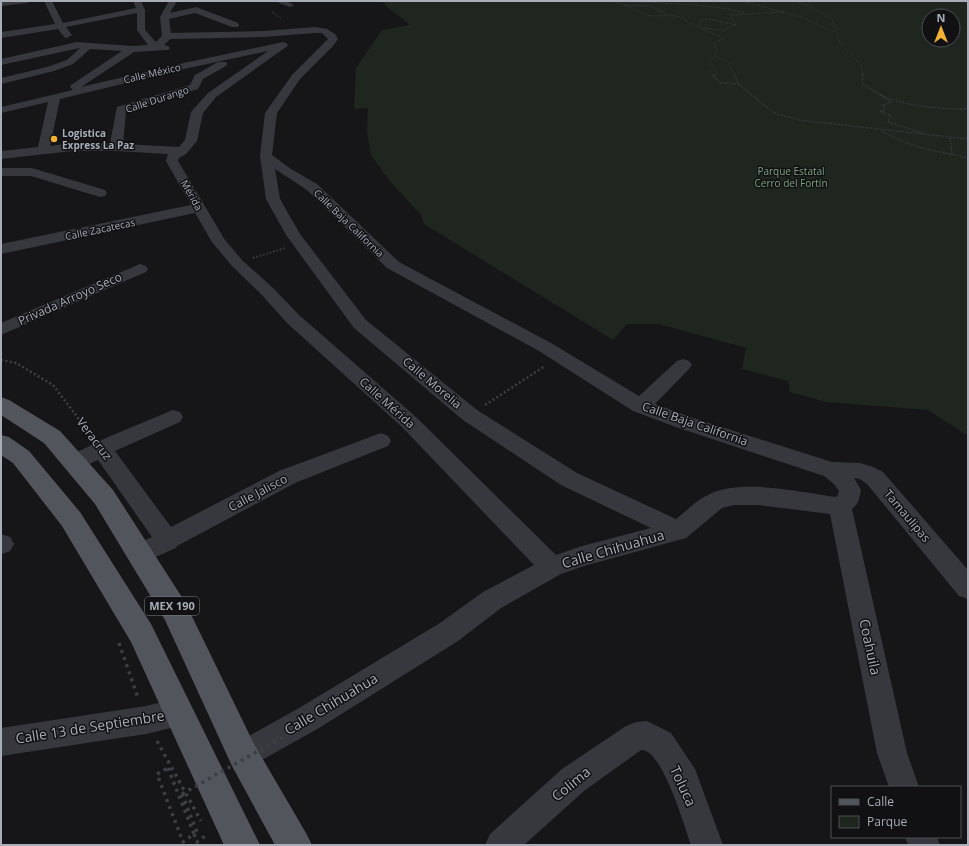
<svg xmlns="http://www.w3.org/2000/svg" width="969" height="846" font-family="'Open Sans',sans-serif">
<style>
.green{fill:#1e261f;fill-rule:evenodd}
.lines{fill:none;stroke-linecap:round;stroke-linejoin:round}
.path-far5{stroke:#3d3f44;stroke-width:1;stroke-dasharray:1 1.5;stroke-linecap:butt}
.path-far4{stroke:#3d3f44;stroke-width:1.5;stroke-dasharray:1 1.5;stroke-linecap:butt}
.path-far3{stroke:#3d3f44;stroke-width:2;stroke-dasharray:1.5 2;stroke-linecap:butt}
.path-far2{stroke:#3d3f44;stroke-width:2.5;stroke-dasharray:2 2.5;stroke-linecap:butt}
.path-far1{stroke:#3d3f44;stroke-width:3;stroke-dasharray:2.5 3.5;stroke-linecap:butt}
.path{stroke:#3d3f44;stroke-width:3.5;stroke-dasharray:3 4.5;stroke-linecap:butt}
.street{fill:#37383d;fill-rule:evenodd}
.primary{fill:#53555c;fill-rule:evenodd}
.path-bridge{stroke:#3d3f44;stroke-width:3.5;stroke-dasharray:3 4.5;stroke-linecap:butt}
.poi-dot{fill:#f2b134;stroke:#111113;stroke-width:1.5}
.labels{text-anchor:middle;stroke-width:3;stroke-linejoin:round;paint-order:stroke}
.far-street-label{font-size:10px;fill:#a8adb8;stroke:#111113}
.far-poi-label{font-size:10px;font-weight:bold;fill:#a8adb8;stroke:#111113;text-anchor:start}
.far-park-label{font-size:10px;fill:#7fa381;stroke:#111113}
.shield{fill:#111113;stroke:#7b7e86;stroke-width:1}
.shield-label{font-size:11px;font-weight:bold;fill:#a8adb8}
.street-label{font-size:12px;fill:#a8adb8;stroke:#111113}
.near-street-label{font-size:14px;fill:#a8adb8;stroke:#111113}
</style>
<rect width="100%" height="100%" fill="#161618"/>
<path class="green" d="M383,1H968V436L928,410L826,402L790,392L788,381L742,369L746,348L659,324H627L613,340L424,224L421,215L388,179L371,155L367,132L368,108L354,109L356,68L382,30L410,25L385,5ZM929,16H953V40H929Z"/>
<g class="lines">
<path class="path-far5" d="M612,1L625,5L651,6L667,15L682,17L688,22L724,39L716,42L714,46L717,50L715,56L728,62L734,75
M616,1C659,4 703,2 745,13
M742,1L801,17L834,32
M796,1L815,9L832,19L840,43L861,65L863,75
M627,6C646,14 644,18 667,15
M274,12H272L281,18L279,19
M710,19L736,25L727,28L725,31L699,27L701,20Z
M736,25L731,19V15L784,12
M714,75L717,72L708,63L715,56"/>
<path class="path-far4" d="M715,74L713,76L721,83L739,84
M734,74L739,84L774,113L799,120L968,139
M863,74L862,83C889,106 934,109 968,109
M880,95L892,102L883,105L885,110L880,111L891,116L888,122L923,133
M882,131C913,149 934,150 968,158
M950,138L952,154"/>
<path class="path-far3" d="M253,258L285,248"/>
<path class="path-far2" d="M1,360L16,363L53,385L88,431
M485,405L545,366"/>
<path class="path-far1" d="M87,430L91,435"/>
<path class="path" d="M119,643L138,698
M157,741L201,821
M168,768L194,834L183,842L157,774Z
M182,794L197,832L194,834
M194,834L197,842L208,834"/>
<path class="street" d="M31,1L27,3L1,6V2Z
M44,1H52L63,23L136,8L133,1H141L145,10V30L156,42L162,36L160,17L169,1H177L170,13L196,7L238,23L239,25L238,27H232L195,13L169,19L171,33L264,31L315,27L327,29L335,34L338,39L333,46L300,79L277,113L272,155L291,169L317,184L399,262L551,343L639,396L677,361L683,359L689,361L692,365L689,369L655,404L690,417L832,462L860,463L873,467L883,472L968,570V599L959,596L867,484L860,479L854,478L861,490C859,498 859,504 852,509L907,753L919,787H889L877,753L830,514L759,505H734L722,508L686,538L584,566L561,574L501,608L458,641L319,728L253,765L243,770L233,765L228,755L233,745L299,708L440,623L483,592L534,565L402,427L287,323L261,294L232,266L212,242L195,213L1,254V244L191,205L166,161L168,154L116,151H73L1,159V151L38,147L48,102L1,113V107L73,90L70,87L71,85L122,51L90,49L73,64L54,71L1,84V78L47,67L67,60L80,48L1,65V59L77,42L132,46L148,45L137,30V13L66,27L72,35L67,38L64,37L58,29L1,38V32L55,24ZM315,33H322L328,39L292,75L265,113L260,156L266,199L286,235L354,328L463,420L561,485L651,528L582,546L556,555L416,417L299,315L273,288L242,260L225,240L178,161L179,158L186,154L197,141L203,113L216,97L286,47L288,45L286,43L283,42L184,63L81,87L134,52L168,50L170,48L168,46L164,45L170,39L264,37ZM268,51L208,93L191,112L185,140L179,147L123,144L126,111L198,89L203,79L226,66L227,64L226,62H218L195,75L190,85L117,107L110,143H73L50,146L60,99L184,69ZM275,169L307,190L387,268L539,351L633,411L676,427L824,476L834,484L839,491L838,495L836,497C801,492 740,478 708,495C696,500 686,512 676,519L577,473L477,410L366,320L300,234L280,199Z
M274,1H286L294,5L290,7Z
M1,168H32L105,190L107,193L105,196L100,197L31,176H1Z
M140,264L146,266L148,269L146,272L1,335V323Z
M173,410L180,412L183,417L180,422L115,451L171,527L279,471L381,433L388,436L391,441L388,446L295,483L177,546L176,548L140,564L132,561L128,554L132,547L152,537L98,460L74,471L67,469L63,463L67,457L108,437Z
M1,534L10,537L14,544L10,551L2,554Z
M179,698L189,702L193,712L189,722L179,726L146,734L1,756V728L146,706Z
M647,721L671,733L695,769L723,845H691C685,828 662,748 641,750L584,791L524,845H485L490,834L562,769L626,726L636,722Z
M905,837H937L940,845H908Z"/>
<path class="primary" d="M1,397L9,400L60,431L113,490L185,602L254,744L306,833L312,845H275L232,766L165,620L95,504L44,443L1,415Z
M1,435L9,437L29,451L80,512L151,624L260,845H224L131,642L62,526L13,463L1,455Z"/>
<path class="path-bridge" d="M182,794L313,720"/>
</g>
<circle class="poi-dot" cx="54" cy="139" r="4"/>
<g class="labels">
<g class="far-street-label">
<text transform="translate(152 73) rotate(-13)" y="4">Calle México</text>
<text transform="translate(157 99) rotate(-18)" y="4">Calle Durango</text>
<text transform="translate(192 195) rotate(61)" y="4">Mérida</text>
<text transform="translate(349 223) rotate(44)" y="4">Calle Baja California</text>
<text transform="translate(100 229) rotate(-12)" y="4">Calle Zacatecas</text>
</g>
<g class="far-poi-label">
<text x="62" y="137">Logistica<tspan x="62" dy="12">Express La Paz</tspan></text>
</g>
<g class="far-park-label">
<text x="791" y="175">Parque Estatal<tspan x="791" dy="12">Cerro del Fortín</tspan></text>
</g>
<rect class="shield" x="145" y="597" width="54" height="18" rx="3"/>
<g class="shield-label">
<text x="172" y="610">MEX 190</text>
</g>
<g class="street-label">
<text transform="translate(70 299) rotate(-24)" y="4">Privada Arroyo Seco</text>
<text transform="translate(432 383) rotate(40)" y="4">Calle Morelia</text>
<text transform="translate(387 403) rotate(42)" y="4">Calle Mérida</text>
<text transform="translate(695 424) rotate(19)" y="4">Calle Baja California</text>
<text transform="translate(94 439) rotate(53)" y="4">Veracruz</text>
<text transform="translate(258 493) rotate(-28)" y="4">Calle Jalisco</text>
<text transform="translate(907 516) rotate(50)" y="4">Tamaulipas</text>
</g>
<g class="near-street-label">
<text transform="translate(613 549) rotate(-16)" y="5">Calle Chihuahua</text>
<text transform="translate(870 647) rotate(78)" y="5">Coahuila</text>
<text transform="translate(331 704) rotate(-31)" y="5">Calle Chihuahua</text>
<text transform="translate(90 727) rotate(-9)" y="5">Calle 13 de Septiembre</text>
<text transform="translate(571 784) rotate(-39)" y="5">Colima</text>
<text transform="translate(683 786) rotate(65)" y="5">Toluca</text>
</g>
</g>
<rect width="969" height="846" fill="none" stroke="#a8adb8" stroke-width="4"/>
<rect x="831" y="786" width="130" height="52" fill="#111113" stroke="#4d4f55"/>
<rect x="839" y="799" width="20" height="6" fill="#53555c" stroke="#4d4f55"/>
<text x="867" y="806" font-size="12" fill="#a8adb8">Calle</text>
<rect x="839" y="816" width="20" height="12" fill="#1e261f" stroke="#4d4f55"/>
<text x="867" y="826" font-size="12" fill="#a8adb8">Parque</text>
<g transform="translate(941 28)"><circle r="19" fill="#111113" stroke="#4d4f55"/>
<path d="M0-3L7 15L0 10L-7 15Z" fill="#f2b134"/>
<text y="-6" font-size="11" font-weight="bold" text-anchor="middle" fill="#a8adb8">N</text>
</g>
</svg>
